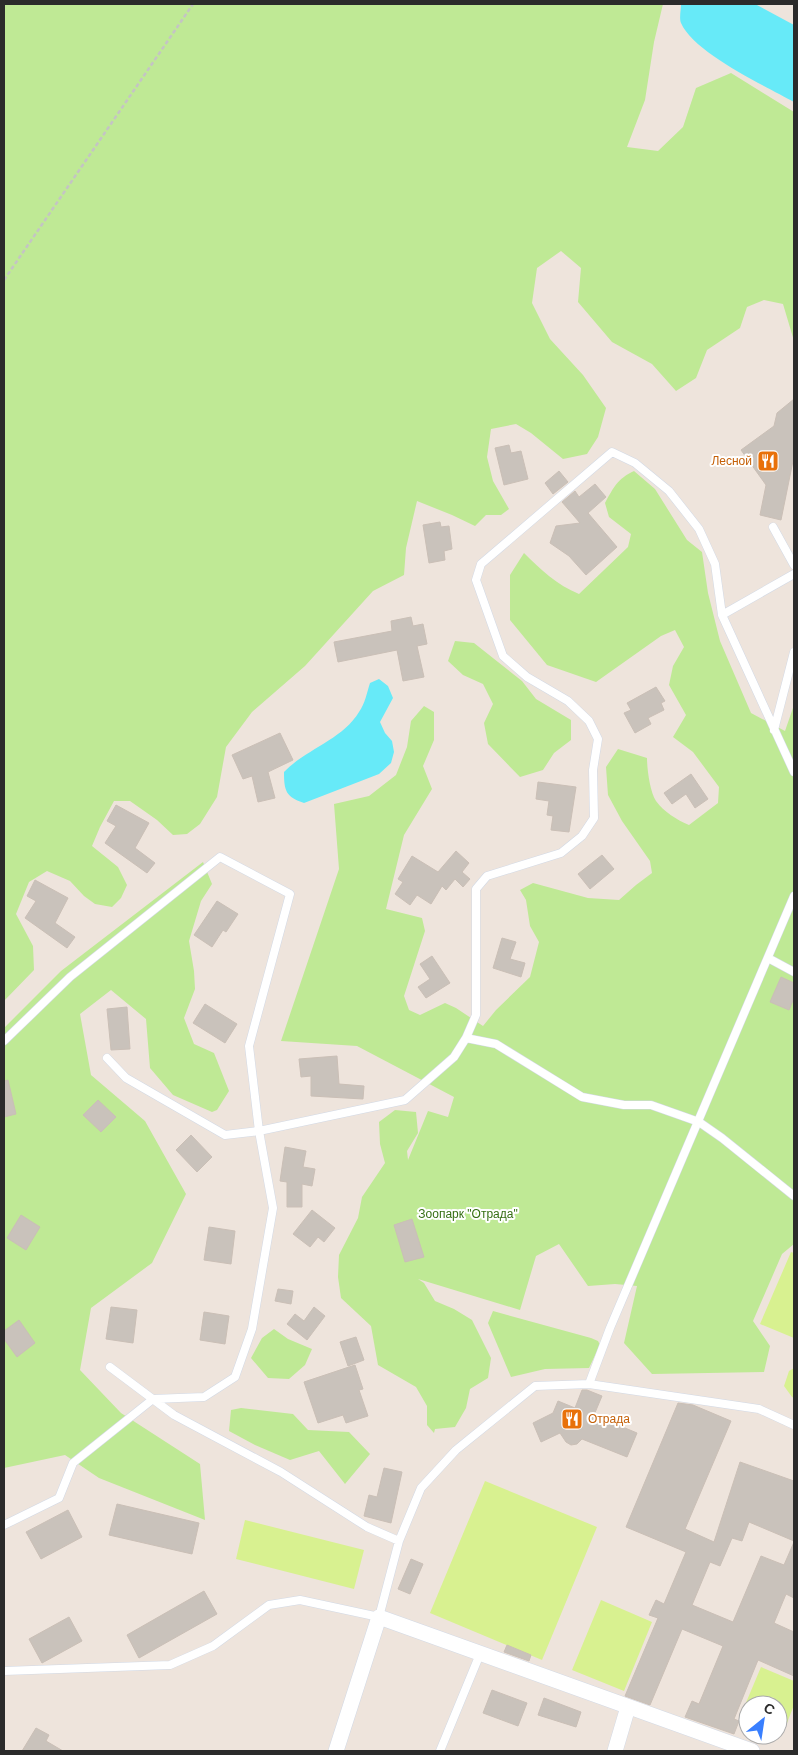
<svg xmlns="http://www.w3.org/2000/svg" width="798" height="1755" font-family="Arial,sans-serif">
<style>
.green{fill:#bfe995}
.pitch{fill:#d8f190}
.water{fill:#67eaf8}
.building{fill:#c9c2bb;stroke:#cabfb6}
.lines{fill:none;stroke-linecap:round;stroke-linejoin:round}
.service-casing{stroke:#d2d9e5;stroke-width:9}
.minor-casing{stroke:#d2d9e5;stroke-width:16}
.path{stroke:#c4c4c4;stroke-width:2.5;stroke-dasharray:4 2.5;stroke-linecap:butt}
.service{stroke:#fff;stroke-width:8}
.minor{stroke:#fff;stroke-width:15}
.labels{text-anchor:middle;stroke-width:4;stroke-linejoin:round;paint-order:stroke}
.food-label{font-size:12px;fill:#c56008;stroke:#fff;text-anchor:end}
.park-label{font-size:12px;fill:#366f14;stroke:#fff}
</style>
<rect width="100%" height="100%" fill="#eee4dc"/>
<path class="green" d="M4,4H663L654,42L645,100L627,147L658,151L683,127L696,88L731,73L794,112V341L783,304L764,300L747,307L740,328L707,350L696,378L676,391L652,364L612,342L578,302L581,268L561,251L537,268L532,303L550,339L583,375L606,408L598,437L587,454L563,459L531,433L516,424L491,429L487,457L493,481L509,509L501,515H486L475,526L452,515L417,501L406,548L404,575L373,591L305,666L252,712L226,747L217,797L200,824L187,834L173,835L157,820L130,801H114L100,827L92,846L118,867L127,885L121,898L112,907L95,904L84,896L70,881L47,871L29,882L16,914L33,946L34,970L4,1001Z
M634,471L655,489L687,540L702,552L708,593L720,641L751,713L785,731L794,705V1244L782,1254L753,1321L770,1346L764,1372L652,1374L624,1343L637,1286L615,1284L588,1286L559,1244L536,1256L520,1310L418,1279L424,1283L435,1301L454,1309L472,1320L491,1358L488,1378L470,1389L466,1408L455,1427L435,1429L434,1433L427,1425V1406L416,1387L378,1365L371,1326L341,1298L338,1277L339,1255L358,1218L362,1197L385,1163L380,1144L379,1122L395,1110L416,1112L418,1133L407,1151L408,1160L428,1111L448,1117L454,1097L357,1046L281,1041L339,869L334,804L369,796L396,775L407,747L411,721L424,706L434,712V740L423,766L432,789L404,835L386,909L422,918L425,931L404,996L409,1010L420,1015L445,1003L456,1008L483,1026L496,1010L530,977L539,942L530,926L526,900L520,890L533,883L588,898L619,900L636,885L652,873L650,861L622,821L608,795L606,767L618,749L647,758C647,769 650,792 656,801C664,812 677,820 689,825L718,803L719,787L693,752L673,737L686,715L669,685L673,666L684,647L675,630L661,636L596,682L547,665L510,620V575L524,553C541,570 557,585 579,594L628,547L631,534L609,517L605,503C614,487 617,479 634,471Z
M455,641L474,643L522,681L536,699L571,720V740L554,753L543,770L520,777L488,744L484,723L493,704L483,684L463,675L448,661Z
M203,862L212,884L201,901L189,941L194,971L195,989L184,1018L194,1044L214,1053L229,1091L217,1110L212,1112L173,1095L150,1068L146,1019L111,990L80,1014L91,1075L145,1121L186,1194L152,1263L91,1308L80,1370L121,1413L200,1464L205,1520L99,1478L65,1455L4,1468V1028L61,971Z
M493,1311L591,1338L598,1341L600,1345L589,1368L545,1369L511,1377L488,1323Z
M274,1329L288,1339L312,1349L305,1365L289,1379L268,1378L251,1358L262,1338Z
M241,1408L293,1414L308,1430L349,1432L370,1454L345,1484L319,1451L290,1460L255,1445L229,1431L231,1410Z"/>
<path class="pitch" d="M791,1252L794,1253V1338L760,1324Z
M794,1368V1398L792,1397L784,1386L789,1371Z
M485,1481L597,1527L542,1660L430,1613Z
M245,1520L364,1550L354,1589L236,1559Z
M601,1600L652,1622L624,1691L572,1670Z
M761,1667L794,1681V1705L787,1723L778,1719V1705H745Z"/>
<path class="water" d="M681,4H755L794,25V102C765,86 694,53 681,23C679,18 681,10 681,4Z
M379,679L388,686L393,698L380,722L385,733L392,741L394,752L391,763L379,774L304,803C286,797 284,791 284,772C306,749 342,740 359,712C365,704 367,692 370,683Z"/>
<path class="building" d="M794,399V456L781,520L760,515L766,485L741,450L774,426L777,413Z
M509,445L511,453L521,451L528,479L504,485L495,448Z
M559,471L568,482L553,494L545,483Z
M595,484L606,497L588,513L617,547L586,575L569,556L550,543L556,526L580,523L562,502L575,491L579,497Z
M440,522L441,527L449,526L452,549L444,551L445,560L429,563L423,525Z
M411,617L413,626L423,624L427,644L417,646L424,677L403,681L397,650L338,662L334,642L392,631L391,621Z
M656,687L665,701L661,703L664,710L648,718L651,724L635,733L624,713L631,710L627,703Z
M280,733L293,760L268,772L275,798L258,802L252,776L243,779L232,755Z
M691,774L708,799L695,808L686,794L672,804L664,793Z
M538,782L576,787L569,832L551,830L553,816L547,815L549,801L536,799Z
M116,805L149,823L135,848L155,863L147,873L105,843L116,826L107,821Z
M456,851L469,863L462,872L470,879L463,887L455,879L446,890L442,886L431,904L417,895L410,905L395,894L403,882L398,879L412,856L438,872Z
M602,855L614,869L590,889L578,874Z
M35,880L68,898L55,923L75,937L67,948L25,918L36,901L27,896Z
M217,901L238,914L226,932L223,930L212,947L194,935Z
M502,938L516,942L510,959L525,963L521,977L493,968Z
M432,956L450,983L426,998L418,987L430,979L420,964Z
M781,977L794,983V998L789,1010L770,1002Z
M205,1004L237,1024L225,1043L193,1023Z
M127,1007L130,1049L111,1050L107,1009Z
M337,1056L339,1084L364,1086L363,1099L311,1096V1076L301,1077L299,1059Z
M8,1080L16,1114L4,1117V1081Z
M98,1100L116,1117L101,1132L83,1115Z
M191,1135L212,1157L197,1172L176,1150Z
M285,1147L306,1151L303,1167L315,1169L312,1186L302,1184V1207H287V1182L280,1181Z
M312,1210L335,1228L324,1242L318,1237L310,1247L293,1234Z
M21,1215L40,1227L26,1250L7,1238Z
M412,1219L424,1257L405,1262L394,1225Z
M209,1227L235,1231L231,1264L204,1260Z
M278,1289L293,1291L291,1304L275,1301Z
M111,1307L137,1310L133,1343L106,1339Z
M314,1307L325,1316L307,1340L287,1324L295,1314L304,1321Z
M204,1312L229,1316L225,1344L200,1340Z
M19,1320L35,1343L17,1357L4,1339V1331Z
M356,1337L364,1360L348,1366L340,1342Z
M355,1365L363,1389L359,1390L368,1416L346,1423L343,1415L318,1423L304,1382Z
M582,1390H587L602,1396L594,1415L637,1433L627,1457L582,1439L577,1444L571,1445L566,1442L560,1433L541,1442L533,1423L553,1413L558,1401L575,1408Z
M678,1403L693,1405L731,1421L685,1529L714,1542L740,1462L794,1481V1541L749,1522L742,1541L732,1538L720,1566L710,1562L692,1605L733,1622L761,1556L784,1565L794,1542V1598L786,1594L774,1623L794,1632V1676L758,1660L734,1719L739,1721L734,1734L685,1717L692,1701L699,1704L723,1646L682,1629L650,1705L625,1696L658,1618L649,1615L656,1600L664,1604L686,1552L626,1527Z
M384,1468L402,1472L391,1523L364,1516L369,1495L377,1497Z
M117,1504L199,1523L192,1554L109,1535Z
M68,1510L82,1537L41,1559L26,1532Z
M411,1559L423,1564L410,1594L398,1589Z
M204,1591L217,1614L139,1658L127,1635Z
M69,1617L82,1641L42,1663L29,1639Z
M507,1645L531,1655L529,1661L504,1652Z
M492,1690L527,1703L518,1726L483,1713Z
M544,1698L581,1712L576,1727L538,1715Z
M36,1728L49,1735L46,1741L63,1751H22Z"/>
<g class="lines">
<g class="service-casing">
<path id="service" d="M773,527L794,565
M722,615L794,574
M774,730L794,652
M768,958L794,972
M466,1038L496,1044L582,1097L624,1105H651L699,1122L722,1138L794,1196
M4,1041L70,977L220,857L290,894L249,1046L259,1131L273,1208L252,1329L235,1377L204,1397L153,1399L73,1463L59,1498L4,1525
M107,1058L126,1078L225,1135L259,1131L405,1100L454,1057L466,1038L476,1015V889L487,876L561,853L582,836L594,818L593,770L598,739L589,721L568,701L527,677L503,656L476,580L481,564L612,452L635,463L669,491L699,529L715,564L722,615L794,772
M110,1367L174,1415L281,1472L367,1527L399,1541
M589,1384L610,1328L794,896
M4,1671L170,1665L213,1646L269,1605L300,1600L379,1617L399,1541L421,1488L456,1450L535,1386L589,1384L759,1409L794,1425
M440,1751L480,1654"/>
</g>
<g class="minor-casing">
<path id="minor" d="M336,1751L379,1617L752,1751
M615,1751L628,1707"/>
</g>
<path class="path" d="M4,280L193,4"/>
<use href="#service" class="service"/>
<use href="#minor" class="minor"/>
</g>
<defs>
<g id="restaurant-square" transform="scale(1.125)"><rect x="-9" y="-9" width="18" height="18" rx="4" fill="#e8710a" stroke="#fff"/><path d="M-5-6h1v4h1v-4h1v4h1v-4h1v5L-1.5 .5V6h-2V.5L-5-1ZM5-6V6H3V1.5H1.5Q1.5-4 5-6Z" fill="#fff"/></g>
</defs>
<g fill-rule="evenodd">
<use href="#restaurant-square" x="768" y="461"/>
<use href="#restaurant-square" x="572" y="1419"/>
</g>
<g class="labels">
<g class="food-label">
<text x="752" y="465">Лесной</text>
<text x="588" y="1423" text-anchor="start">Отрада</text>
</g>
<g class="park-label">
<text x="468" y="1218">Зоопарк "Отрада"</text>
</g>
</g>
<rect width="798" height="1755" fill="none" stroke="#2b2b2b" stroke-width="10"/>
<g transform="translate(763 1720) rotate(30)"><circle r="24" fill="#ffffff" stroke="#aaaaaa"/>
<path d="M0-4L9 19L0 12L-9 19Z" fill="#397fff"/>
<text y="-8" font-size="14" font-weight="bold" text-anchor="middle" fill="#2b2b2b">С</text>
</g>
</svg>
